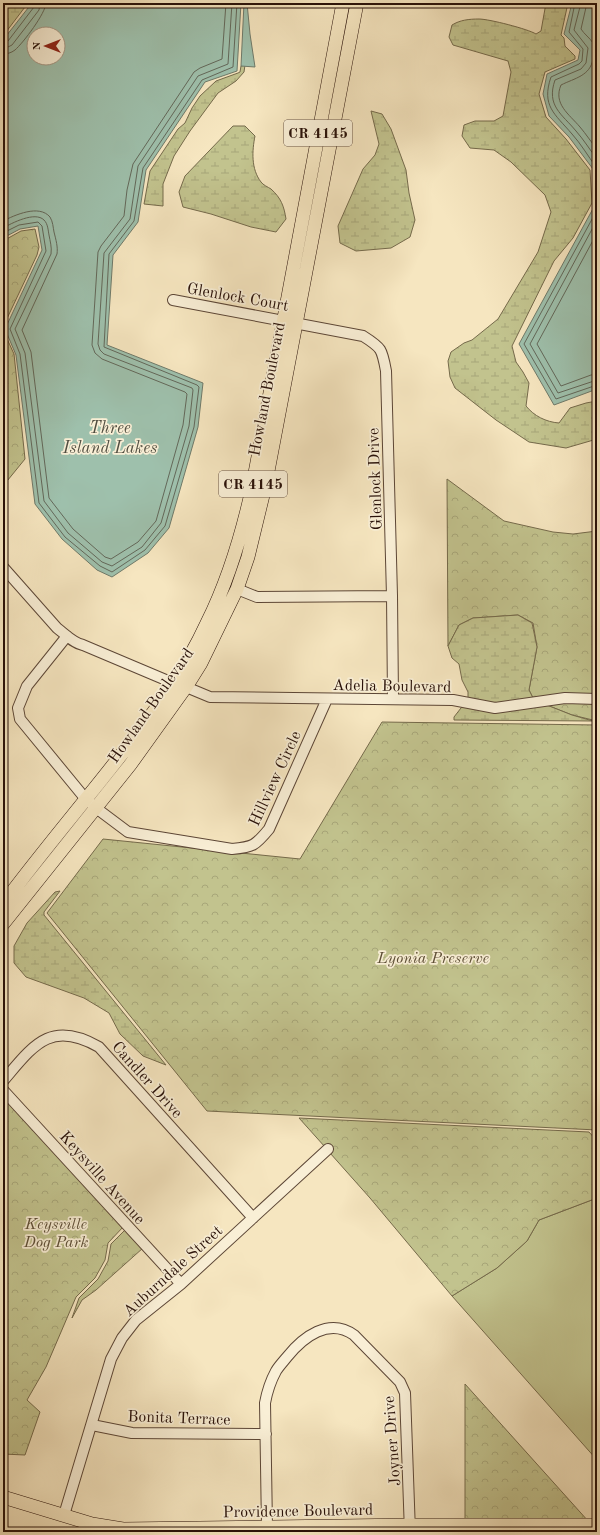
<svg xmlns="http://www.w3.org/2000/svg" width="600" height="1535" font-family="'Old Standard TT',serif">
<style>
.grass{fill:#c2c38e;stroke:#756a4b}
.forest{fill:url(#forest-crowns);stroke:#756a4b}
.wetland{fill:url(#wetland-marsh);stroke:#756a4b}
.water{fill:#9ec0ac;stroke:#6f7a6a;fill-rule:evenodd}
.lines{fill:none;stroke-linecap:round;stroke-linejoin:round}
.shore{stroke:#63685a;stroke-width:1}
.minor-casing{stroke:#5c4636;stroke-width:12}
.major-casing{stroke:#281008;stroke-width:14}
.minor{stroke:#f9efd6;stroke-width:10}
.major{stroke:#f6e6c0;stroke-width:13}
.labels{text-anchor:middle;stroke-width:3.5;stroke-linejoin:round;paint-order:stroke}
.shield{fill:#f9efd6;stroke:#675346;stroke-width:1}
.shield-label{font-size:15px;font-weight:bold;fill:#281008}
.street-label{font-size:16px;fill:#281008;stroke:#f9efd6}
.park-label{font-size:16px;font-style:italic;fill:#5e4f37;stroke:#f9efd6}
.water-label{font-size:17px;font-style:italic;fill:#514e41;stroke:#f9efd6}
</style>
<defs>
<pattern id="forest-crowns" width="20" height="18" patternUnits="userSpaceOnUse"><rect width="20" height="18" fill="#c2c38e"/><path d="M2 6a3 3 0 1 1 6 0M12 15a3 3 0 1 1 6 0" fill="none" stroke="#a7a679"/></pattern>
<pattern id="wetland-marsh" width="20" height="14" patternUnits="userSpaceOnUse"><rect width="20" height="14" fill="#c2c38e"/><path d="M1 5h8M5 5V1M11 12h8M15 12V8" fill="none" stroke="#a7a679"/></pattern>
</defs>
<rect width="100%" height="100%" fill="#f6e6c0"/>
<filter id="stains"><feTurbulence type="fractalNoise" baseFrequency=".005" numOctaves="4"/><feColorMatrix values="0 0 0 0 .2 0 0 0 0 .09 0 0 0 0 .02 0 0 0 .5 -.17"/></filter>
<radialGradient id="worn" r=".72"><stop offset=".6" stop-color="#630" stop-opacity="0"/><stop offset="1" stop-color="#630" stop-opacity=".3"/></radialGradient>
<path class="grass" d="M597,1198V1460L452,1296L497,1268L527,1241L539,1220Z"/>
<path class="forest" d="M35,229L39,247L37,255L3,327V241L21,231Z
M3,330L14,354L25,459L3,486Z
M447,479L504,521L553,532L573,534L597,531V721L572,715L534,700L529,690L537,647L533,623L518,615L473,618L459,625L448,646Z
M382,722L597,725V1130L207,1111L47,913L103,839L300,859Z
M3,1097L124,1226L108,1243L105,1260L95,1278L76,1297L46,1367L27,1400L40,1412L25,1455L3,1454Z
M299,1118L589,1132L597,1141V1198L539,1220L527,1241L497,1268L452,1296L370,1198L330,1153L334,1149L328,1144L325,1147Z
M126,1229L143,1248L96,1290L82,1300L72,1318L79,1298L98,1279L108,1261L111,1244Z
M465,1384L589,1522H465Z"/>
<path class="wetland" d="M3,3H28L3,36Z
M546,3H568L561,35L564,38L565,46L575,56V59L545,72L539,94L546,117L566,139L590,170L592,203L573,238L554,261L512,346L516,362L523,372L529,383L526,406C534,416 546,422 559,423L570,408L586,403L597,401V439L566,448L529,442L496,420L455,388L450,377L448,361L451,352L464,343L472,340L498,319L538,252L551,212L545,195L511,162L494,150L470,148L462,136L464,125L475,121H494L503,116L511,72L508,61L453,45L449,37L452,25C460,20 469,19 479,19C489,19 528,29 536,34L541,31Z
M245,65L244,72L236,81L218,93L190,131L174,156L163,184V206L144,204L150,171L178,129L185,123L192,108L200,96L216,81L238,73L240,72L241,66Z
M371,111L382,114L391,129L406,170L409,193L415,220L410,237L391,248L356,251L340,243L338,226L363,169L375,155L379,144Z
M233,126H245L255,136C252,151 251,169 261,182C263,185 268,187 271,189C281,198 284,206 286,219L276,232L251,227L211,214L183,207L179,192L185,176Z
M518,615L532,623L537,647L529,690L534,700L572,715L593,721L454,720V717L468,699V692L462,680L459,664L452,658L448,646L459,625L473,618Z
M60,891L44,912V915L166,1065L143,1056L120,1034L109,1013L84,998L26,977L14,963V946L27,923L55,892Z"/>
<path class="water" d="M32,3H241L237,71L205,82L146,170L138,222L113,255L107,345L203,383L198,427L169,528L148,553L112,577L97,570L62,539L35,504L16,355L5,329L42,250L38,226L20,229L3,238V40ZM34,34H58V58H34Z
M244,3H247L250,34L255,67L241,66Z
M572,3H597V389L554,405L519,344L595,205L593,169L569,137L549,116L543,94L547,74L578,60L580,50L564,34Z"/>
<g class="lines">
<path class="shore" d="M575,3L569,32L583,49L582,61L579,64L551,77C541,106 555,114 572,134C581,144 588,156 596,167L597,170
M581,3L574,30L588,48L586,63L581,69L555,80C546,106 562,114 576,131C584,140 590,150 597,159
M587,3L581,29C584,34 590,38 593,43C596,48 595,53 593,59C590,76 575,78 561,85C553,104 569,114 580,127C586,134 591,142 597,149
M3,43L8,41L34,7L35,3
M3,48L8,47L12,45L39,10L40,3
M3,54C7,54 11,53 15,50C23,43 46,13 46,3
M597,210L524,344L556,399L597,385
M597,220L530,344L558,393L597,380
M3,221C15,215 39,204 50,217C53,222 53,227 54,232C56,240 58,247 57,254L22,330L31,352L49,498L73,529L105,557L111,559L138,542L156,521L183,425L187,394L185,392L102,359L95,353L92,345L98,252L101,246L124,216L127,190L133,164L194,72L200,68L222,59L226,3
M3,228C12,223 35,211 44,220C48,224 48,230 49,235C50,241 52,247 51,254L15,329L25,353L44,501L68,533L102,562L112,566L142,547L161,523L189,426L193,390L192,388L104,354L100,350L98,344L104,253L130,219L138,166L198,76L228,64L232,3
M3,233L19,225L38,222L42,226L46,251L10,329L20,354L39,503L65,537L100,566L112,572L145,550L165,526L194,427L199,387L197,385L104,347L109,254L134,221L143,168L202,80L233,67L237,3
M597,233L537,344L561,386L591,375L597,374"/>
<g class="minor-casing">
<path id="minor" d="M173,300L363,336C382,348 382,349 386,371L392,596L393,699
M3,567L57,628C65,634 73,643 83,645L173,683
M237,589L257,597L392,596
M67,636L27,686L18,708L20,719L84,797L96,808L128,832L232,849C253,847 255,846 269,829L327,699
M186,687L210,697L453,700L495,708L565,698L597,699
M3,1081C33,1046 50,1019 99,1047L253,1218
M3,1090L181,1284
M92,1425L132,1433L266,1434
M64,1515L111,1359L122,1338L136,1320L181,1284L328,1149
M267,1527L265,1403C267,1392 270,1382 276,1371C279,1366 283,1362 287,1357C303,1337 329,1317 354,1335L400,1382L405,1393L410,1532"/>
</g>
<g class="major-casing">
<path id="major" d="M3,904C41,853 82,805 121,755C154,713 185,671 207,623C228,581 242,534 252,489L343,3
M3,924L130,765L186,687L201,663L237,589L248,557L265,487L357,3
M3,1497L92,1524L123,1529L411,1525H597"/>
</g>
<use href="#minor" class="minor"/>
<use href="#major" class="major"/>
</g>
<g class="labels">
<g class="shield">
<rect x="284" y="120" width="68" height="26" rx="3"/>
<rect x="219" y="471" width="68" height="26" rx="3"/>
</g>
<g class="shield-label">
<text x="318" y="138">CR 4145</text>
<text x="253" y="489">CR 4145</text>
</g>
<g class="street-label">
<text transform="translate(238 296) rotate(10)" y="6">Glenlock Court</text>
<text transform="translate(266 389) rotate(-79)" y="6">Howland Boulevard</text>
<text transform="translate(374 479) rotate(-92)" y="6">Glenlock Drive</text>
<text transform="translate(392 685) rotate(1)" y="6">Adelia Boulevard</text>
<text transform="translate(150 705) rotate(-55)" y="6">Howland Boulevard</text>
<text transform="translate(274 778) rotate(-65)" y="6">Hillview Circle</text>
<text transform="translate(148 1079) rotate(48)" y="6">Candler Drive</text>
<text transform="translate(103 1177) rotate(48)" y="6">Keysville Avenue</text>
<text transform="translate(172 1270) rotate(-42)" y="6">Auburndale Street</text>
<text transform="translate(179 1417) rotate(2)" y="6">Bonita Terrace</text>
<text transform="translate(391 1441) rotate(-94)" y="6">Joyner Drive</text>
<text transform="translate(298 1510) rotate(-1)" y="6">Providence Boulevard</text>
</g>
<g class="park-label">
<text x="433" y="963">Lyonia Preserve</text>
<text x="56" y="1229">Keysville<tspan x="56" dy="18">Dog Park</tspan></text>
</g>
<g class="water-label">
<text x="110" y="433">Three<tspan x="110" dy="20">Island Lakes</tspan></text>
</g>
</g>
<rect width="600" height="1535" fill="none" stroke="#f6e6c0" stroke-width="16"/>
<rect x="4" y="4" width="592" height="1527" fill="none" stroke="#281008" stroke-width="2"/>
<rect x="8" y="8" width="584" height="1519" fill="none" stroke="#281008"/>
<g transform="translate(46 46) rotate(270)"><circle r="19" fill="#f9efd6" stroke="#a59684"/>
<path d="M0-3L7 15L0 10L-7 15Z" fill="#8f2418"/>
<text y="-6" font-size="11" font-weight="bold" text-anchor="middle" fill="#281008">N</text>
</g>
<rect width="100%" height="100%" filter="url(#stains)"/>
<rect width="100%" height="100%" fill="url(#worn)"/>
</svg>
